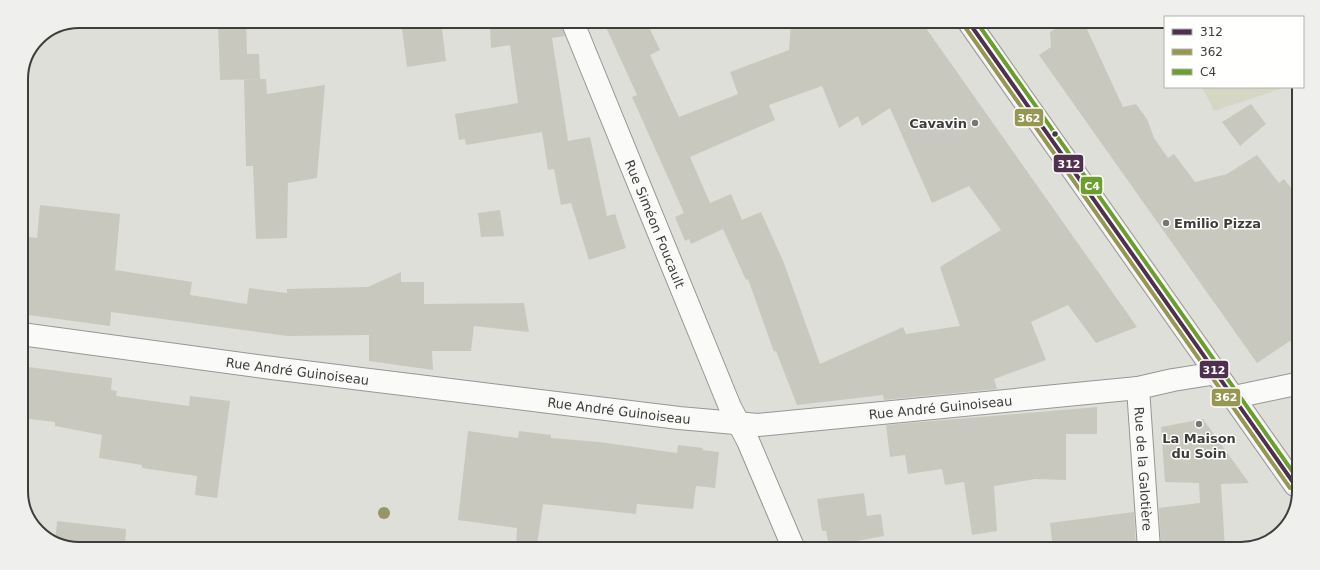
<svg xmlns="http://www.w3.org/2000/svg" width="1320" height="570" font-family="'DejaVu Sans',sans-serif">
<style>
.green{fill:#d6d6c4}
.building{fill:#c8c8be;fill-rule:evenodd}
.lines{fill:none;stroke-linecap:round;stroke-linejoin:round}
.minor-casing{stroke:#969693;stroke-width:24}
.secondary-casing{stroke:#969693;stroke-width:24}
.minor{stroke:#fafaf9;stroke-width:22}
.secondary{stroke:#f4f1f4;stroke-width:22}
.bus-1-casing{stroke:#fffffe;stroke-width:7}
.bus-2-casing{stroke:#fffffe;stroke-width:7}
.bus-3-casing{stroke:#fffffe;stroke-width:7}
.bus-1{stroke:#4f304e;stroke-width:4}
.bus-2{stroke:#959752;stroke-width:4}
.bus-3{stroke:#6b9f2d;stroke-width:4}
.tree{fill:#969569}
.poi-dot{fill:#767672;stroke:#fffffe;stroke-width:1.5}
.bus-dot{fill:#3d3d3a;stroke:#fffffe;stroke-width:1.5}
.labels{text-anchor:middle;stroke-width:3;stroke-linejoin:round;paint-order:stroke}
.poi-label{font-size:13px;font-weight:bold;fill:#3d3d3a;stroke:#fffffe;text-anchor:end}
.street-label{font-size:13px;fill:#3d3d3a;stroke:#fffffe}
.rim{fill:none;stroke:#3d3d3a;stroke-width:2}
.line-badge{stroke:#fffffe;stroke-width:1.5}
.badge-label{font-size:11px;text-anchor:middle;font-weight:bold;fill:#fff}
</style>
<rect width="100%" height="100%" fill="#dfdfda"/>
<path class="green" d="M1202,87H1286L1214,111Z"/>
<path class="building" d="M218,22H246L247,54H259L260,79L220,80Z
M420,22H441L446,61L407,67L402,28L420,26Z
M490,23H561L565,36L552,38L568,141L590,137L607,216L615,214L626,248L589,260L571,203L561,205L554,169L548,170L542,132L466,145L465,139L459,140L455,114L518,103L510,45L491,48Z
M604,23H647L660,50L650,55L679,117L738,94L730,72L789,50L791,24H923L1137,327L1096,343L1068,305L1031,322L1046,360L994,379L997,389L884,400L883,395L797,405L776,351L774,352L748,279L746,280L723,229L691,244L689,239L685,241L675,217L684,213L632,97L637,95ZM822,86L839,128L858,116L862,126L890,108L932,203L969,186L1001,230L940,267L960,326L906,334L903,327L820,364L784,263L761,212L742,220L731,194L710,203L690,157L775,120L769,105Z
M1063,25H1085L1123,107L1136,104L1147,119L1154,138L1168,158L1174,154L1195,182L1227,174L1257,155L1279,183L1284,179L1298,197L1296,337L1257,363L1039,55L1051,47L1050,32Z
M244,79H266L267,94L325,85L317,178L288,183L287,238L256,239L253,166H246Z
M1251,104L1266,124L1240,146L1222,122Z
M40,205L120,214L115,270L192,282L190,295L247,304L249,288L287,293V289L368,287L401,272V282H424V304L524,303L529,332L474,326L471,351H432L433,370L369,361V335L288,336L111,312L110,326L21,314V236L37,238Z
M500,210L504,236L481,237L478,213Z
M21,366L112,378L111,390L117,391L116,396L189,406L190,396L230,401L217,498L195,495L197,476L142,468V465L99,458L102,435L55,426V422L22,418L27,389L21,388Z
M1097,407V434H1066V480L1035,479L994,486L997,531L972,535L964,482L945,485L942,469L908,474L905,455L890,457L886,425Z
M1203,419L1249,483L1221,484L1225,549H1161L1159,508L1200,503L1199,483L1165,482L1161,427Z
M468,431L518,438L519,431L551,435V438L599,442L677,453L678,445L703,448L702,450L719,452L715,488L696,486L693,509L637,504L636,514L543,504L537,546H516L517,528L458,520Z
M864,493L867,516L881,514L884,536L829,546L826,531H822L817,499Z
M1134,512L1136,549L1053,548L1050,523Z
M57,521L126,529L125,545H57L55,543Z"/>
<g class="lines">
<g class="minor-casing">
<g id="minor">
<path id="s1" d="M573,23L730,407L748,441L793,547"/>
<path id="s2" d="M21,334L272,368L679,418L758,425L1138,388L1173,380L1217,373"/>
<path id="s3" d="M1138,388L1149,549"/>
<path d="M1234,397L1296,384"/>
</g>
</g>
<g class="secondary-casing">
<path id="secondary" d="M970,24L1295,485"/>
</g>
<use href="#minor" class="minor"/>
<use href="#secondary" class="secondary"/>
<g class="bus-1-casing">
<path id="bus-1" d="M970,24L1295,485"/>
</g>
<g class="bus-2-casing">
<path id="bus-2" d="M965,27L1290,488"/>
</g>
<g class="bus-3-casing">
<path id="bus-3" d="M978,24L1295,475"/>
</g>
<use href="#bus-1" class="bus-1"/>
<use href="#bus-2" class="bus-2"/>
<use href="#bus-3" class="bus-3"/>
</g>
<circle class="tree" cx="384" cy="513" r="6"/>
<g class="poi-dot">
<circle cx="975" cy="123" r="4"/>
<circle cx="1166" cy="223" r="4"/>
<circle cx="1199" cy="424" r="4"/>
</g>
<circle class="bus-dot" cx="1055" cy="134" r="3.5"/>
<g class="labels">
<g class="poi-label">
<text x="967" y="128">Cavavin</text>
<text x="1174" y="228" text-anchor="start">Emilio Pizza</text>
<text x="1199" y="443" text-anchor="middle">La Maison<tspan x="1199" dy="15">du Soin</tspan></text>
</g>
<g class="street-label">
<text dy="5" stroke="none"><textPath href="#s1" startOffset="217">Rue Siméon Foucault</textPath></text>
<text dy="5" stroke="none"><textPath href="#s2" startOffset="279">Rue André Guinoiseau</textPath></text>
<text dy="5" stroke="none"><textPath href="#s2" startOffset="926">Rue André Guinoiseau</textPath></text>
<text dy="5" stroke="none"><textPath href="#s2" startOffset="603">Rue André Guinoiseau</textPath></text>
<text dy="5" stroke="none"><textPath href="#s3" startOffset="81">Rue de la Galotière</textPath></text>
</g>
</g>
<path d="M0 0H1320V570H0ZM79 28H1241A51 51 0 0 1 1292 79V491A51 51 0 0 1 1241 542H79A51 51 0 0 1 28 491V79A51 51 0 0 1 79 28Z" fill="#efefee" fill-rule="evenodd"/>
<path class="rim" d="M79 28H1241A51 51 0 0 1 1292 79V491A51 51 0 0 1 1241 542H79A51 51 0 0 1 28 491V79A51 51 0 0 1 79 28Z"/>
<g class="line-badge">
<rect x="1014" y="108" width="30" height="19" rx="4" fill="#959752"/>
<rect x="1053" y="154" width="31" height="19" rx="4" fill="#4f304e"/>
<rect x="1080" y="176" width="23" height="19" rx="4" fill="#6b9f2d"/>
<rect x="1199" y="360" width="30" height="19" rx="4" fill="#4f304e"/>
<rect x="1211" y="388" width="30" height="19" rx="4" fill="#959752"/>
</g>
<g class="badge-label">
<text x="1029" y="122">362</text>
<text x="1069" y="168">312</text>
<text x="1092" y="190">C4</text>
<text x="1214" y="374">312</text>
<text x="1226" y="401">362</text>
</g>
<rect x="1164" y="16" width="140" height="72" fill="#fffffe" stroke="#b1b1b0"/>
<rect x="1172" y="29" width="20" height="6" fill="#4f304e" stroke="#b1b1b0"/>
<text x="1200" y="36" font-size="12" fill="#3d3d3a">312</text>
<rect x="1172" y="49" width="20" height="6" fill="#959752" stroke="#b1b1b0"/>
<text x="1200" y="56" font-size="12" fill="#3d3d3a">362</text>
<rect x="1172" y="69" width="20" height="6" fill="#6b9f2d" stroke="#b1b1b0"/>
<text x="1200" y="76" font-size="12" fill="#3d3d3a">C4</text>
</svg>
